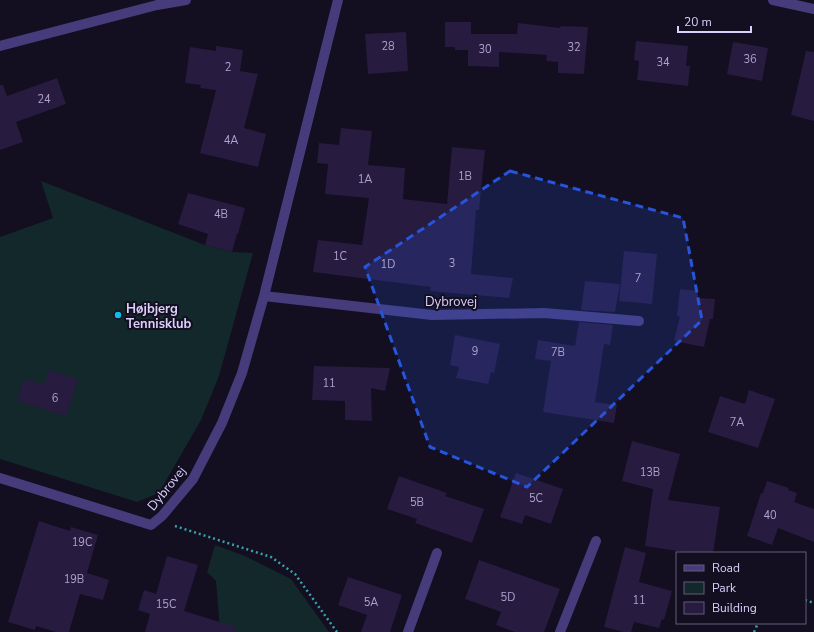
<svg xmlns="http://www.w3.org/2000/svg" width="814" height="632" font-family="'Nunito Sans',sans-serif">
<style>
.green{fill:#12282a}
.building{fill:#271b40}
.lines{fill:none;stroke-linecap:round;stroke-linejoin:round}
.path{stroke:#35a5ab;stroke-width:2.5;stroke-dasharray:2 3;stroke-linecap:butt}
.minor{stroke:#463c7c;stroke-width:10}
.marked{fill:#2654da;fill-opacity:0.2;stroke:#2654da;stroke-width:3;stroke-dasharray:8 5;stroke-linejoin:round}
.poi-dot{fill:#0ebceb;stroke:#130e20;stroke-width:1.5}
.labels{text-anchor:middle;stroke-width:4;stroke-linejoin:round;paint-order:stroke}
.number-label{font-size:11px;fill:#ada3cd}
.street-label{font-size:13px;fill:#dad0fc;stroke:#130e20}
.poi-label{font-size:13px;font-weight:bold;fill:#dad0fc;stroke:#130e20;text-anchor:start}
</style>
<rect width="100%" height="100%" fill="#130e20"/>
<path class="green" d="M41,181L205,245L232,252L253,253L219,376L201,420L159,493L137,502L0,459V237L53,218Z
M215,545L245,556L291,579L329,632H220L216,581L207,572Z"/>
<path class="building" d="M445,22H471V34H517L518,23L560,28L561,26L588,27L584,74L558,73V62L546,61L547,55L499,52V67L468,66V50H455V47H445Z
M406,32L408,71L368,74L365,34Z
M636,41L688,46L686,66H690L688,86L637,80L639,61L634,60Z
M733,42L768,48L762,81L727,74Z
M216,46L243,50L240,71L258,74L244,128L266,134L258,167L200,153L216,90L200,88L201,85L185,83L190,47L216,51Z
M806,51L814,52V121L791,115Z
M57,78L66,104L16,122L23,142L0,150V85H3L7,96Z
M341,128L372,131L368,165L405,168L403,199L447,204L452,147L485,150L479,210H476L471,274L513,278L509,298L430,291L431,287L313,272L318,240L362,245L369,198L325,194L328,164L317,163L319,143L339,145Z
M188,193L245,208L238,234H237L232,252L205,245L208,234L178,224Z
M624,251L657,254L652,304L619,301Z
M585,281L620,284L615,312L581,310Z
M680,289L698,291V298L715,299L713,319H710L704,347L674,341L680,316H677Z
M579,322L613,325L610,345L604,344L595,402L617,405L614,423L543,412L551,361L535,359L538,340L575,346Z
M455,335L500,344L494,373L491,372L488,384L456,378L459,367L450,365Z
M314,366L390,368L385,391L371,388L372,421L345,420V401L312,400Z
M49,370L78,379L66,416L17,401L24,379L44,385Z
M749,390L775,399L758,448L708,432L720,396L745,404Z
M632,441L680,454L668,500L720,507L713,553H691L645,546L653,489L622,481Z
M516,473L563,489L551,524L525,515L522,524L500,517Z
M399,476L447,493L445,496L484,509L472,543L415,523L417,519L387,509Z
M767,481L789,488L788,490L797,493L794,502L814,509V542L778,528L772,545L747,536L761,493H763Z
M39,521L70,531L71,527L98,535L87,573L109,580L103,600L80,594L69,632H56L36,626L35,630L8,622Z
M625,547L646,553L639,582L672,591L664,620L662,619L659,628L634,622L631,632H624L604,627Z
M167,556L198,565L184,611L236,627V632H145L150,614L138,610L144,590L156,594Z
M479,560L560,589L544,632H515L496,625L501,612L465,599Z
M348,577L402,595L390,632H361L367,615L338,605Z"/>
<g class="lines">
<path class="path" d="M175,526L271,557L295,574L337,632
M805,600L814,603
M754,632L758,623"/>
<path class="minor" d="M773,0L814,9
M0,46L157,5L186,0
M264,296L432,315L544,313L639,321
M0,478L151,525L162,516L193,479L222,423L242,373L264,296L338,0
M408,632L437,553
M560,632L596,541"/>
</g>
<path class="marked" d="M510,171L683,218L702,320L527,487L430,447L365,267Z"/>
<circle class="poi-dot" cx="118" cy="315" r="4"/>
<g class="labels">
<g class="number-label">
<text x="388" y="50">28</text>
<text x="574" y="51">32</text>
<text x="485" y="53">30</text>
<text x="750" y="63">36</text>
<text x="663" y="66">34</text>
<text x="228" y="71">2</text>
<text x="44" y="103">24</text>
<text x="231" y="144">4A</text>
<text x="465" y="180">1B</text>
<text x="365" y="183">1A</text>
<text x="221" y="218">4B</text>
<text x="340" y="260">1C</text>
<text x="452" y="267">3</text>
<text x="388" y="268">1D</text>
<text x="638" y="282">7</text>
<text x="475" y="355">9</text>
<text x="558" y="356">7B</text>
<text x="329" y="387">11</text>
<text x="55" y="402">6</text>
<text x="737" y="426">7A</text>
<text x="650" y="476">13B</text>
<text x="536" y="502">5C</text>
<text x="417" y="506">5B</text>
<text x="770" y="519">40</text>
<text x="82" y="546">19C</text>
<text x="74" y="583">19B</text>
<text x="508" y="601">5D</text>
<text x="639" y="604">11</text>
<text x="371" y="606">5A</text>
<text x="166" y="608">15C</text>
</g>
<g class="street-label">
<text x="451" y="306">Dybrovej</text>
<text transform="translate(166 488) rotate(-51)" y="5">Dybrovej</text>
</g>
<g class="poi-label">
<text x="126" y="313">Højbjerg<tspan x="126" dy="15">Tennisklub</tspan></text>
</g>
</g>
<rect x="676" y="552" width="130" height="72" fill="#130e20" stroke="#635c78"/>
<rect x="684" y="565" width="20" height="6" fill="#463c7c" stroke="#635c78"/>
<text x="712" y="572" font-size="12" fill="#dad0fc">Road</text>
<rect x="684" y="582" width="20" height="12" fill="#12282a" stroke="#635c78"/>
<text x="712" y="592" font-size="12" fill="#dad0fc">Park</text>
<rect x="684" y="602" width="20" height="12" fill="#271b40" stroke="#635c78"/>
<text x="712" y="612" font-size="12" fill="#dad0fc">Building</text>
<path d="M678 26v6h73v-6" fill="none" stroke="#dad0fc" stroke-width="2"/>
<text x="684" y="26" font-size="12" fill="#dad0fc" stroke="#130e20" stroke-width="3" paint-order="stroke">20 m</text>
</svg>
